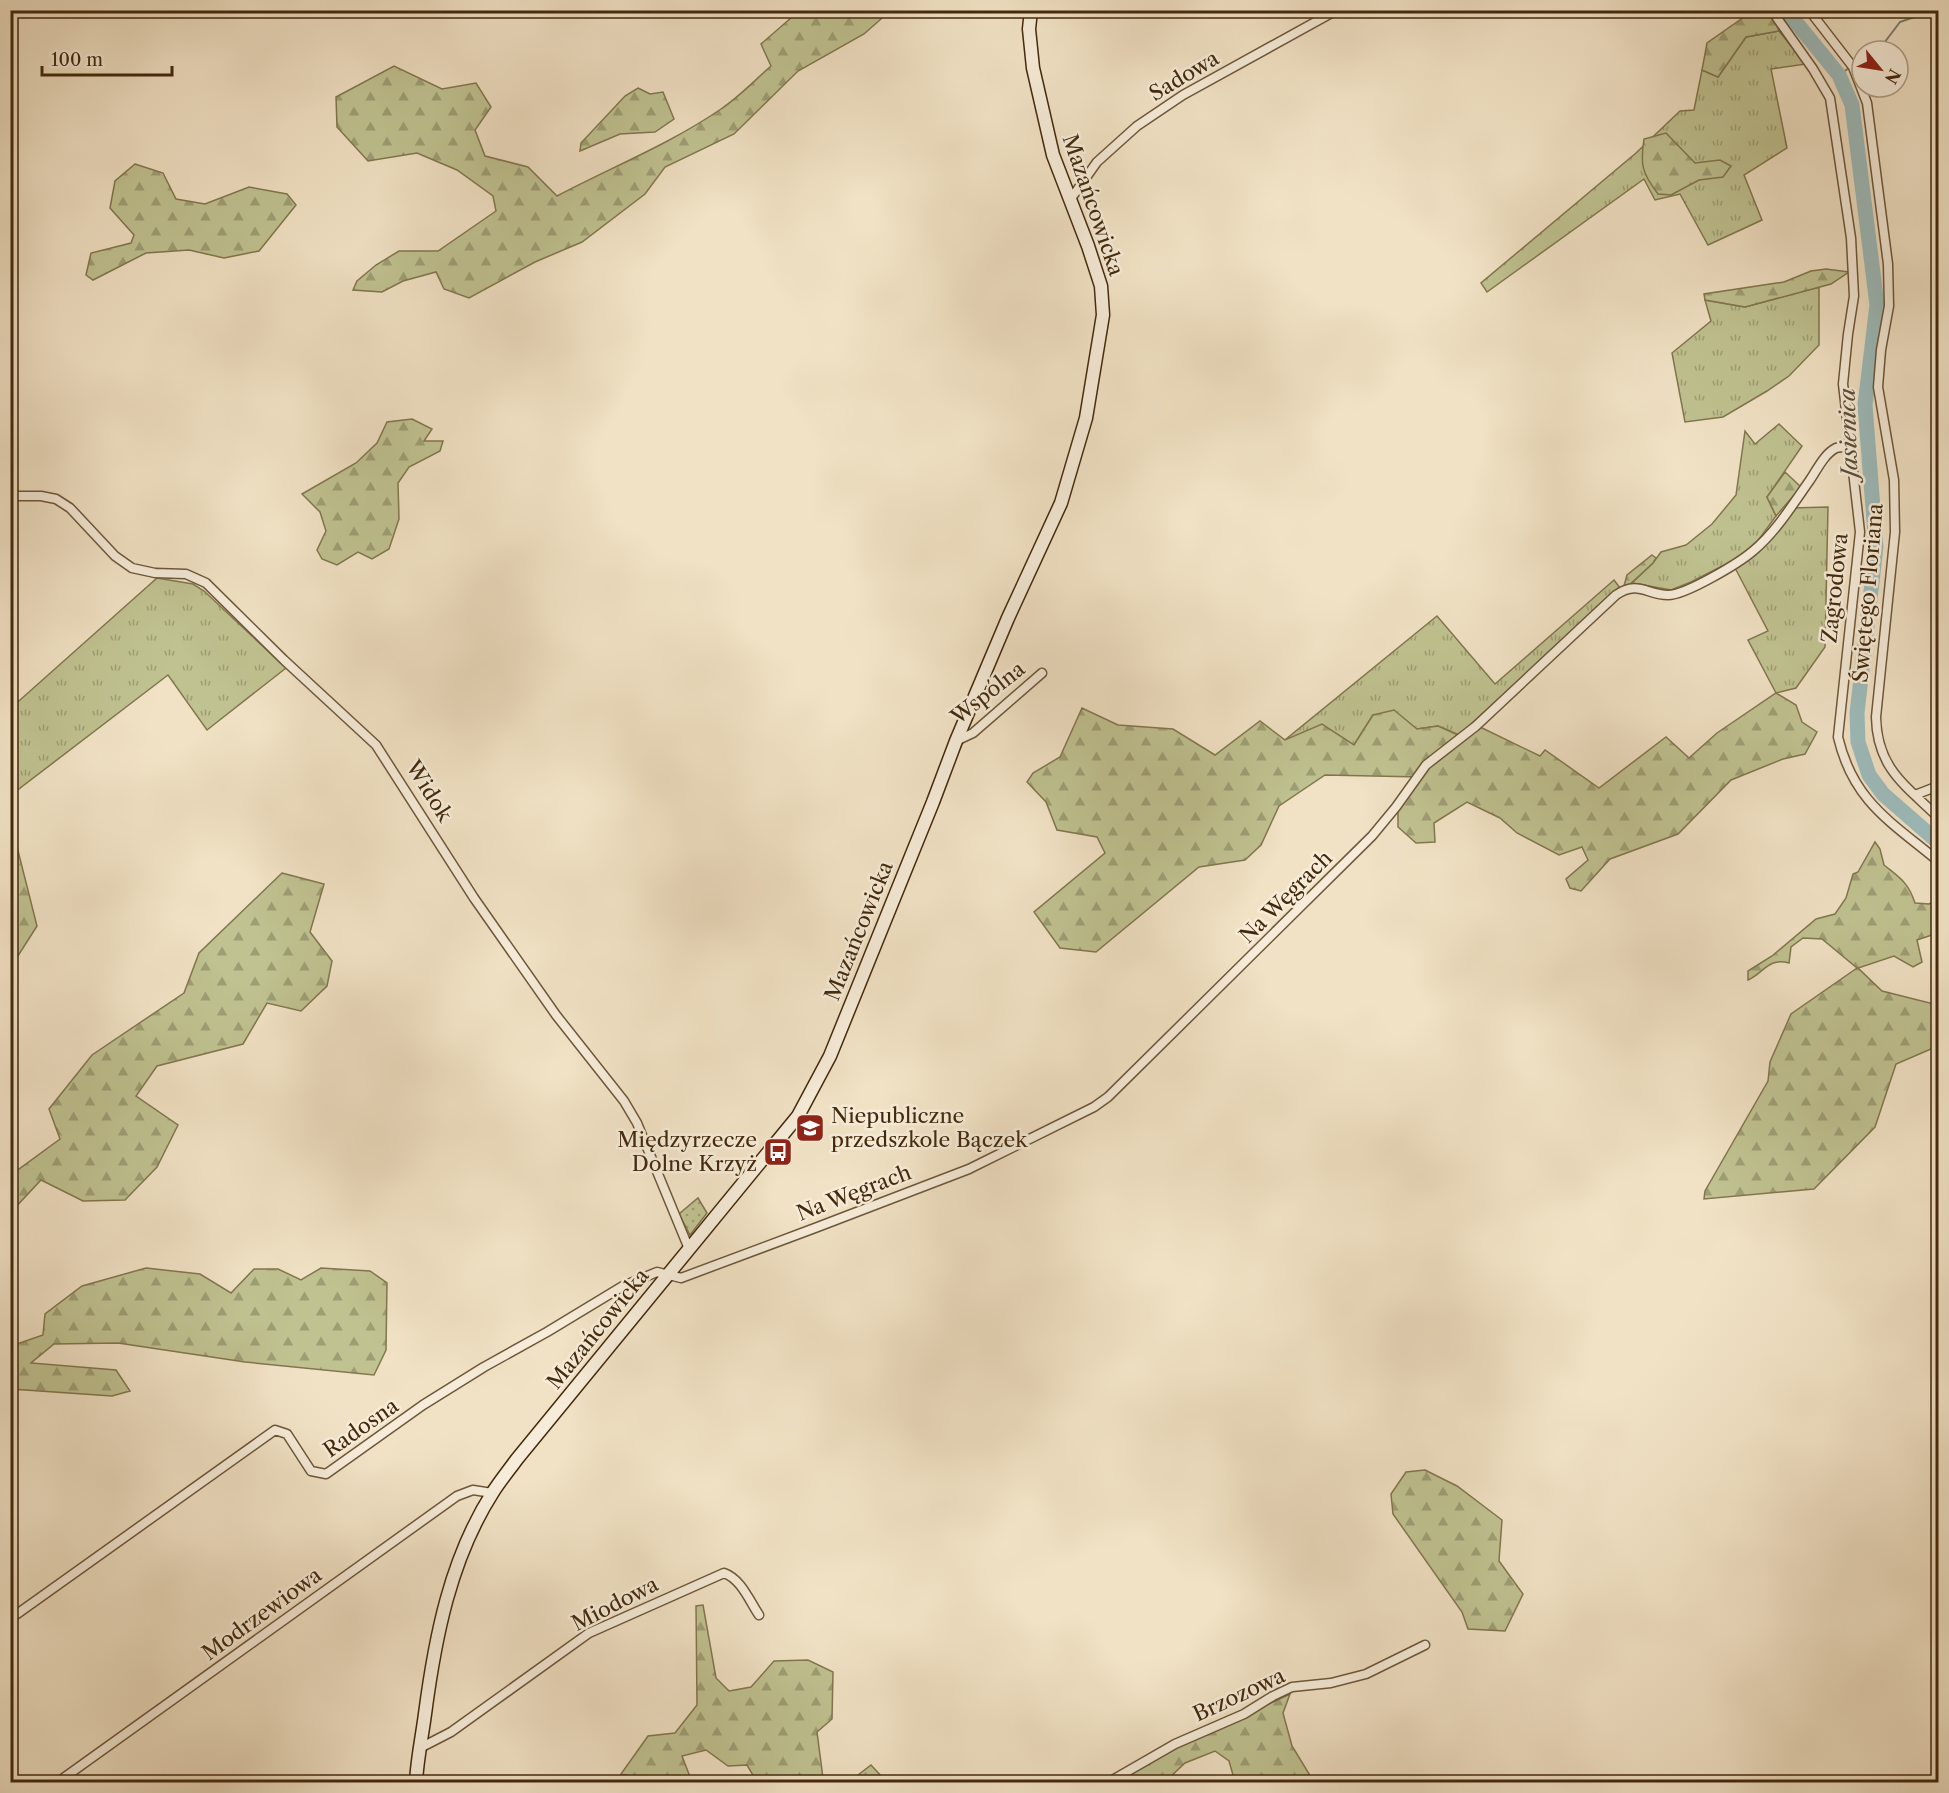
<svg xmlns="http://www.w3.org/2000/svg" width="1949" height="1793" font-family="'Libre Caslon Text',serif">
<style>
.grass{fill:url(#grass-tufts);stroke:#82764e;stroke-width:1.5}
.forest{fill:url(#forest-firs);stroke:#82764e;stroke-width:1.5}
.park{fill:url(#park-dots);stroke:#82764e;stroke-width:1.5}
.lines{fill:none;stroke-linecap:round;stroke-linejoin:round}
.stream{stroke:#798176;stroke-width:2}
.river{stroke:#9dbcbc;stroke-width:15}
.street-casing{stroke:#6e573a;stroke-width:11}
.secondary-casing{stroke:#43290c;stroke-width:15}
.street{stroke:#f6ecd9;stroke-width:8}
.secondary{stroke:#f6ecd9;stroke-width:12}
.labels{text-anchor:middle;stroke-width:5;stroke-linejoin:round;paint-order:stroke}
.street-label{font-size:21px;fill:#43290c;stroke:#f6ecd9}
.poi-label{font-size:21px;fill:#43290c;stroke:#f6ecd9;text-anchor:start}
.water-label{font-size:22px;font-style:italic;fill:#5a4e38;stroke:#f6ecd9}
</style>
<defs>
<pattern id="grass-tufts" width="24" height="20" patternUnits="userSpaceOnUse" patternTransform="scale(1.5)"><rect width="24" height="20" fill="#c0c291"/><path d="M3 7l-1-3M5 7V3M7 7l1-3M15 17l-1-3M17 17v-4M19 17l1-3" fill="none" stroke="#9e9e75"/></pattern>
<pattern id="forest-firs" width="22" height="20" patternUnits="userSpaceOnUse" patternTransform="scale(1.5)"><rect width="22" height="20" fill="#c0c291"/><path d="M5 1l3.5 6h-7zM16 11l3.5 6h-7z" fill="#9e9e75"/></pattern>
<pattern id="park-dots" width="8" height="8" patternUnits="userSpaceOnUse" patternTransform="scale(1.5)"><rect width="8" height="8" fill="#c0c291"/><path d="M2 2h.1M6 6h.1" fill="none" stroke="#9e9e75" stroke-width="1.8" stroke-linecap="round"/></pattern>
</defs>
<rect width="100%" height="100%" fill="#f1e2c5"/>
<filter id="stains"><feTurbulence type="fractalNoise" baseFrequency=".00333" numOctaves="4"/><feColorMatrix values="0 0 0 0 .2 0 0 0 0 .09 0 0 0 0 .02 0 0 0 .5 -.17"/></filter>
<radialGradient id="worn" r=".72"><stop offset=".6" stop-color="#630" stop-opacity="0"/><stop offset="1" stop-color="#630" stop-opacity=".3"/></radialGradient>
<path class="grass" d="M1779,31L1806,64L1771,69L1787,148L1744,175L1762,220L1708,245L1680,194L1655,200L1644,179L1487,292L1481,283L1636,153L1680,111L1694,110L1702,70L1718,77L1746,37Z
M1819,287V345L1789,376L1767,391L1723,417L1685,422L1672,353L1711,321L1705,300L1745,307Z
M1779,424L1802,446L1767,497L1776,516L1754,546L1738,558L1691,582L1671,590L1632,583L1653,563L1661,552L1686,545L1712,524L1736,495L1745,431L1755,444Z
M1828,507L1825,647L1796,688L1776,693L1748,640L1768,631L1734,566L1791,508Z
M157,578L193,584L204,591L286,668L207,730L168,675L11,795V708Z
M1614,580L1620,588L1459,735L1438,726L1417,729L1373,715L1354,745L1285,740L1437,616L1495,684Z"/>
<path class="forest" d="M799,11H890L864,34L798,71L734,134L665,167L645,194L582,242L535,262L469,298L444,289L436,272L403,281L382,292L353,290L357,281L376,265L399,251H438L496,211L493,196L457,170L417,153L368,161L337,127L336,97L394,66L442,89L476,83L491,107L475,130L485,156L528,167L557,196C612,167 670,144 721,109C739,97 755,80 771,66L761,44Z
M1750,11H1771L1779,31L1746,37L1718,77L1702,70L1707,43L1744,17Z
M638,88L650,94L663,92L674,119L655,132L620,134L580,151L581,143L625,96Z
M1666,133L1695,163L1720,160L1731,166L1723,177L1699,180L1671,195L1658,194C1642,173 1640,165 1644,139Z
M135,164L163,173L176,199L205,204L249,187L287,194L296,205L259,251L224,258L189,250L146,253L93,280L86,275L91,253L131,243L134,235L110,208L115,181Z
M1826,269L1849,272L1831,284L1745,307L1705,300L1704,294L1784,282L1811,271Z
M412,419L432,429L424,441H443L440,451L409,467L398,483L399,519L389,549L372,559L358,552L337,565L322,559L317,550L326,531L320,512L302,494L356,463L377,443L387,422Z
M1785,472L1801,487L1776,516L1767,497Z
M1652,555L1656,558L1653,563L1628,586H1624L1627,575Z
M1776,693L1796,705L1802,722L1817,732L1805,754L1783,759L1731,780L1678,834L1610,859L1581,891L1570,888L1566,879L1588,860L1582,847L1559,855L1517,833L1500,818L1467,802L1434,823L1435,842L1416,843L1398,827V808L1421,777L1325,775L1279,806L1261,845L1245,860L1199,867L1096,952L1060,948L1034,912L1105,853L1097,837L1057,830L1046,802L1027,782L1033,773L1060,757L1082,708L1118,725L1173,729L1215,755L1260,721L1285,740L1322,724L1354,745L1373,715L1394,710L1417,729L1438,726L1465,738L1478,726L1540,756L1545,750L1599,788L1666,737L1689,758L1717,733Z
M11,823L37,926L14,962L11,979Z
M1875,842L1880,849L1884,865C1900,878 1908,882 1915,903L1929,904L1938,899V933L1917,940L1922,962L1913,967L1894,956L1858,968L1882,991L1938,1005V1046L1896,1064L1875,1127L1814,1189L1704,1199L1705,1191L1768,1081L1770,1062L1791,1014L1857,968L1822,939L1803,938L1791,947L1789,963C1768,957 1763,974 1748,980V971L1772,956L1816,919L1835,914L1846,898L1853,874L1858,872Z
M282,873L324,884L310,932L332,961L327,986L301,1011L267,1003L243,1044L157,1066L136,1096L178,1125L157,1167L125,1200L83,1201L41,1180L11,1212V1175L60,1139L49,1109L92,1055L184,993L199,953Z
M146,1268L200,1274L231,1293L254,1269H278L301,1280L321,1268L370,1271L387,1283L386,1350L374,1375L245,1362L118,1343L54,1344L31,1363L116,1370L130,1391L112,1396L11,1389V1346L43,1335L45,1314L82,1286Z
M1425,1470L1457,1486L1502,1520L1499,1561L1523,1594L1505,1631L1468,1629L1462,1612L1393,1514L1391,1494L1406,1472Z
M703,1605L716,1678L729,1691L751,1687L774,1661L808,1660L833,1672L832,1719L817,1732L823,1778L849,1782L871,1765L882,1777L875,1782H757L747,1765L728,1766L706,1750L682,1756L692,1782H648L643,1779L621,1774L648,1736L675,1733L697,1705L696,1606Z
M1290,1694L1283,1713L1292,1746L1314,1782H1235L1229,1761L1215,1751L1185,1763L1165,1782H1116L1176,1748Z"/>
<path class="park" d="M698,1198L707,1213L690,1235L679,1214Z"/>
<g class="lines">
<path class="stream" d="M1878,51L1900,22L1920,15L1927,10
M1858,64L1862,62
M1839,75L1849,68"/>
<path class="river" d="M1790,10V15L1839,75L1852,105L1877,305L1865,405L1876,547L1857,713L1858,742L1869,775L1883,794L1938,842"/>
<g class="street-casing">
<path id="street" d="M1774,10L1777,18L1813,69L1830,98L1851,238L1854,296L1848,334L1843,384L1860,532L1838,737C1853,801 1890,821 1938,861
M1809,10L1853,67L1867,103L1888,264L1889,306L1881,350L1878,387L1894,480L1895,532L1876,717C1877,768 1905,785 1938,817
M1070,200L1097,162L1137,126L1183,95L1337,10
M10,496H41L56,499L70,508L115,556L132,568L155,573L186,574L206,583L284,660L376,745L474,898L556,1015L624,1101L637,1123L689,1249
M956,741L973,733L1042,673
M1915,795L1938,786
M10,1619L275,1430L287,1434L311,1471L326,1474L423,1405L484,1367L547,1332L623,1286L657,1272L681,1278L815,1228L969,1169L1094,1107L1108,1097L1372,836L1396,807L1426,765L1476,726L1616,595C1638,580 1647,595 1668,595C1686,595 1739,563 1753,551C1776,532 1793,504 1810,480C1817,470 1824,454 1836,448C1839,447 1845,447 1849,446
M420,1748L451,1732L589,1633L724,1573C741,1579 749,1600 759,1615
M58,1782L457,1496L473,1490L492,1493
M1109,1782L1175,1744L1244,1714L1273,1696L1292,1687L1331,1683L1366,1674L1425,1645"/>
</g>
<g class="secondary-casing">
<path id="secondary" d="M416,1782C417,1760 422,1737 425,1714C435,1638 450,1559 493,1492C500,1481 509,1470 517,1459L798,1116L830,1056L933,802L956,741L1008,618L1061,503L1086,418L1103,315L1101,286L1088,246L1053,155L1033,68L1029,29L1031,10"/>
</g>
<use href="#street" class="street"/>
<use href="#secondary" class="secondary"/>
</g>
<defs>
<g id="school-square" transform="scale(1.5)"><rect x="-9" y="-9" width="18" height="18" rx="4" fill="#8f2418" stroke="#f6ecd9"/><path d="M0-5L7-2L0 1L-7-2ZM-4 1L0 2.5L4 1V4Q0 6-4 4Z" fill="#fff"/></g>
<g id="bus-square" transform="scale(1.5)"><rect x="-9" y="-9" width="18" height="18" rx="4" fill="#8f2418" stroke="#f6ecd9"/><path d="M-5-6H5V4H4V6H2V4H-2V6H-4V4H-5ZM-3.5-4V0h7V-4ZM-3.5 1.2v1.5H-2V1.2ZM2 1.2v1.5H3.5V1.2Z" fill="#fff"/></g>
</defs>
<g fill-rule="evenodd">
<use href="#school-square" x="810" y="1128"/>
<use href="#bus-square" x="778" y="1152"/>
</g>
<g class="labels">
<g class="street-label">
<text transform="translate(1184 76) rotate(-31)" y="7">Sadowa</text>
<text transform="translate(1093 205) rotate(71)" y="7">Mazańcowicka</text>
<text transform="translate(1835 588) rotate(-84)" y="7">Zagrodowa</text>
<text transform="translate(1868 593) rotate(-85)" y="7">Świętego Floriana</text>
<text transform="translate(988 693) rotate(-38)" y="7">Wspólna</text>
<text transform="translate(429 791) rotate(58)" y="7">Widok</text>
<text transform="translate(1286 897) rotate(-45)" y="7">Na Węgrach</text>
<text transform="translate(859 931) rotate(-68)" y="7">Mazańcowicka</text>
<text transform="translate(854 1193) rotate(-21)" y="7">Na Węgrach</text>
<text transform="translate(598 1329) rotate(-51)" y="7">Mazańcowicka</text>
<text transform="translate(361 1428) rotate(-35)" y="7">Radosna</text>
<text transform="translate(615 1604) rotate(-27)" y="7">Miodowa</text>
<text transform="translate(262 1614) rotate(-36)" y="7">Modrzewiowa</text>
<text transform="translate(1239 1695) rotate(-25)" y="7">Brzozowa</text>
</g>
<g class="poi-label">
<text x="831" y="1123">Niepubliczne<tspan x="831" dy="24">przedszkole Bączek</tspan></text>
<text x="757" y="1147" text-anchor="end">Międzyrzecze<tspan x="757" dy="24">Dolne Krzyż</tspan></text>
</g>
<g class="water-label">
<text transform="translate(1848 433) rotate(-92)" y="8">Jasienica</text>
</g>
</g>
<rect width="1949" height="1793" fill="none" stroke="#f1e2c5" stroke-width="36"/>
<rect x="12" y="12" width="1925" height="1769" fill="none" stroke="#43290c" stroke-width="3"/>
<rect x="18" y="18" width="1913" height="1757" fill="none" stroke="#43290c" stroke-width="1.5"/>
<g transform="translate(1880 69) rotate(120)"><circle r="28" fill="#f6ecd9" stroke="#ae9e87" stroke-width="1.5"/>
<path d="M0-4.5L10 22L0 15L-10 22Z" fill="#8f2418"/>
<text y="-9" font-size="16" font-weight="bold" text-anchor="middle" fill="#43290c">N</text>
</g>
<path d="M42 66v9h130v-9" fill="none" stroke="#43290c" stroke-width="3"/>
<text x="51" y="66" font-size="18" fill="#43290c" stroke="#f6ecd9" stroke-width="4.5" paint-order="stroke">100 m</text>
<rect width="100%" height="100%" filter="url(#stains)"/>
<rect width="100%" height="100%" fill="url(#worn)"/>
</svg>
